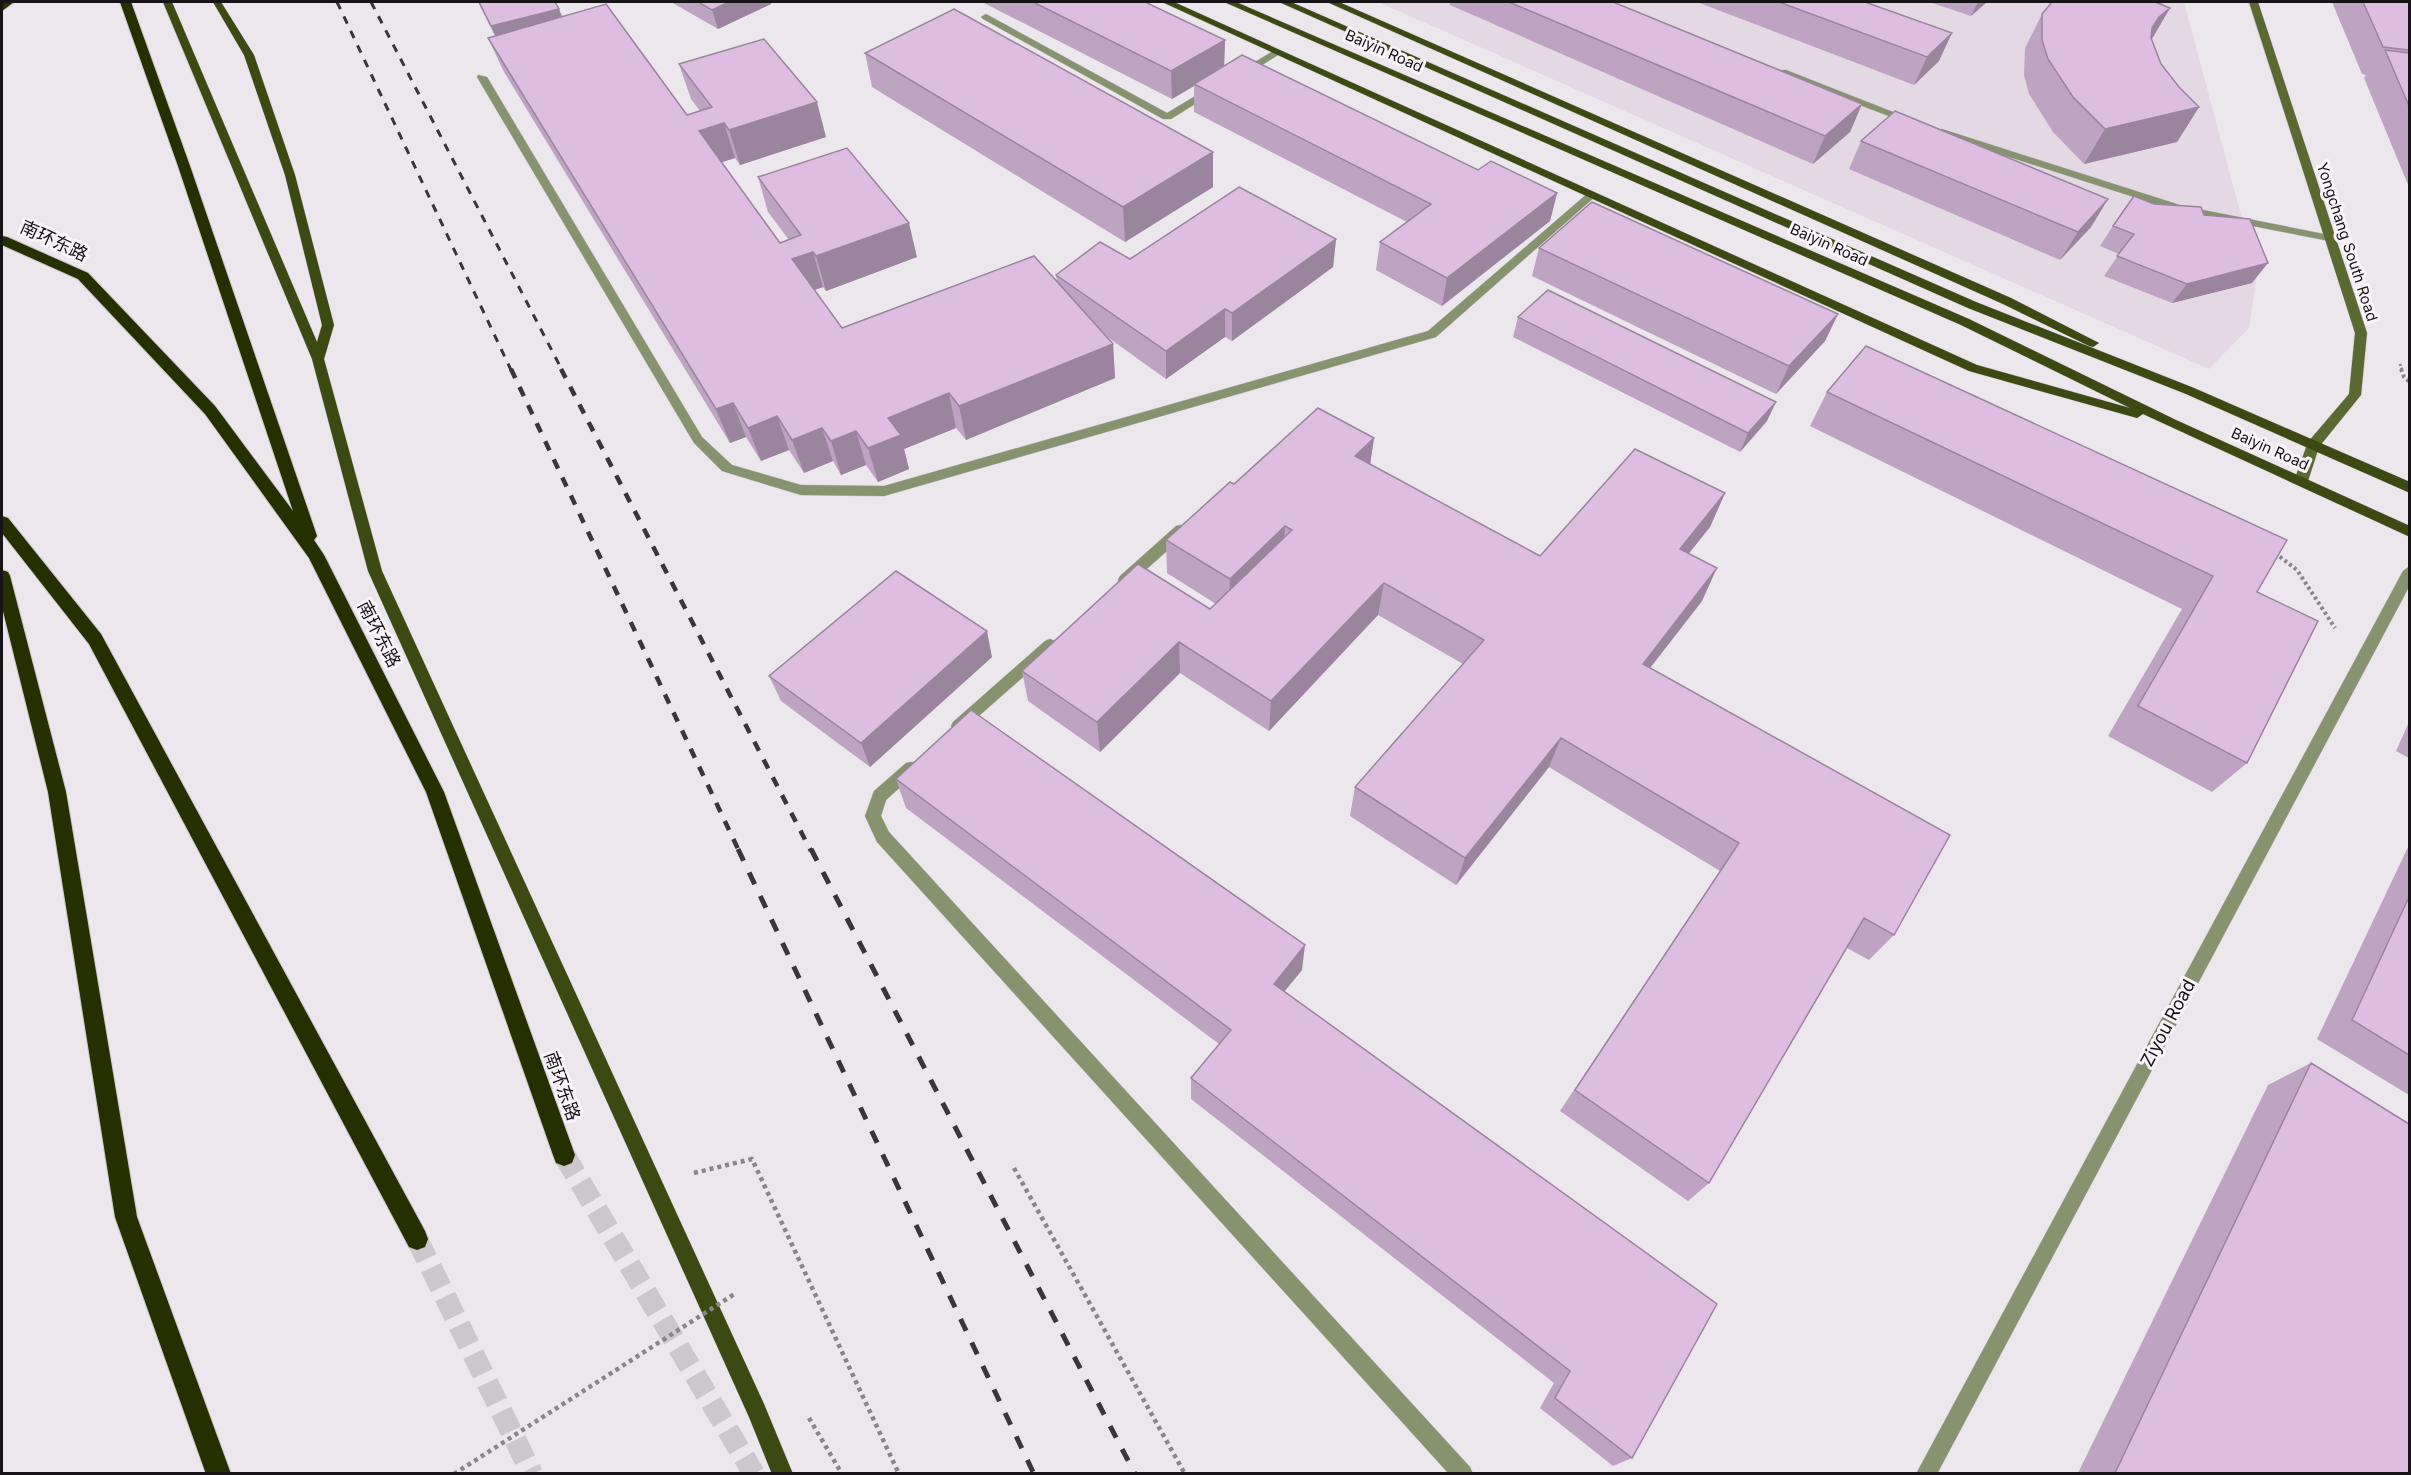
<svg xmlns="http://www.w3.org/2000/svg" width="2411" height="1475" font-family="Inter,'Noto Sans SC',sans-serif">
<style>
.built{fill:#e3d8e4}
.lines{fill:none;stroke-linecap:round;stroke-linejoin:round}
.highway-tunnel{stroke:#ccc6cd;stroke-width:22;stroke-dasharray:22 10;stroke-linecap:butt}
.lane-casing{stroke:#cac4cb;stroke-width:1}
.street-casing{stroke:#cac4cb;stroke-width:1}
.secondary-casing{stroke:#cac4cb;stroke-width:1}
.primary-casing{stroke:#cac4cb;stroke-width:1}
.highway-casing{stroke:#cac4cb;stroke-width:2}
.path-far2{stroke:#898589;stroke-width:3;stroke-dasharray:2 2;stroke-linecap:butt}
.path-far1{stroke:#898589;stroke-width:4;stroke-dasharray:3 3;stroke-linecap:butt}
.path{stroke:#898589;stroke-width:4.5;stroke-dasharray:4 4;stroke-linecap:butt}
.lane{fill:#87926e;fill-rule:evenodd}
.street{fill:#87926e;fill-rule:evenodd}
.secondary{fill:#5a6832;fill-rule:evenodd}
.primary{fill:#3c4912;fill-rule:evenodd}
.highway{fill:#252f00;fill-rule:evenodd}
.rail-far2{stroke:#383639;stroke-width:3;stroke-dasharray:8 8;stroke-linecap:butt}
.rail-far1{stroke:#383639;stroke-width:4.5;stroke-dasharray:10 10;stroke-linecap:butt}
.rail{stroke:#383639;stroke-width:5;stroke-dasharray:13 13;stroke-linecap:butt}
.path-bridge{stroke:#898589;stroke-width:4.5;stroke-dasharray:4 4;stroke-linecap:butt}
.wall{fill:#bea3c2}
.shaded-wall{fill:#9b859e}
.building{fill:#ddbee1;stroke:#9b859e;stroke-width:1.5}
.labels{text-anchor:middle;stroke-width:6;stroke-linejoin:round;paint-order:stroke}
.far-street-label{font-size:15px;fill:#161416;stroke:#f9f4fa}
.street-label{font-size:18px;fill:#161416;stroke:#f9f4fa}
</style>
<rect width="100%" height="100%" fill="#ece6ed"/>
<path class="built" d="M1378,2H2184L2257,275L2249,328L2209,369Z"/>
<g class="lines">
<path class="highway-tunnel" d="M564,1155L754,1474
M417,1239L532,1474"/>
<g class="lane-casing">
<path id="lane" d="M986,14L1167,113L1207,89L1216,91L1171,119H1163L983,19L981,17Z
M1275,50L1283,52L1246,75L1237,73Z
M1778,70H1786L1916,121L1907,123L1778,74Z
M478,75L487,77L702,437L732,465L801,485L884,486L1428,331L1588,193L1592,192L1597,195L1436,337L884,496L801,495L722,471L694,443L477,77Z
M1942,129L2183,206L2329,235L2335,238L2329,241L2177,211L1938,134L1937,132Z
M1181,525L1186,526L1188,530L1186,534L1130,584H1120L1118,580L1120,576L1176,526Z
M1050,639L1055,641L1057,645L1055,649L963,730H953L951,726L953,722L1045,641Z
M911,762L916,763L919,768L916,773L886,800L881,816L889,832L1470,1467L1473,1474H1449L877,842L865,816L874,791L906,763Z"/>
</g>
<g class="street-casing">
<path id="street" d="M2410,566V585L1937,1474H1916L2403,571Z"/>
</g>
<g class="secondary-casing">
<path id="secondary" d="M2249,2H2258L2367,333L2361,395L2319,447L2308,481L2301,486L2294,481L2308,442L2349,394L2355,333Z"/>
</g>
<g class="primary-casing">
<path id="primary" d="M163,2H172L317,342L322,325L285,175L244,55L213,2H221L254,55L295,175L334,325L324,359L382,571L764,1404L793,1474H772L749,1417L368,571L312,359Z
M1162,2H1174L1977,365L2130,408L1961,325L1224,2H1236L1969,319L2176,420L2410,526V537L2143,414L2137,418L1969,371Z
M1279,2H1291L1976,302L2194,388L2410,482V493L2186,394L1968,308Z
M1327,2H1339L2011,298L2099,343L2093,347L2089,346L2003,304Z"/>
</g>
<g class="highway-casing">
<path id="highway" d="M2,2H14L2,11Z
M120,2H131L190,166L317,536L314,540L324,555L444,792L575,1155L572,1163L564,1166L556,1163L553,1155L426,792L309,558L205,414L78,279L2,245V236L7,237L88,273L215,406L293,511L178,166Z
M2,516L8,518L101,634L425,1231L428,1239L425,1247L417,1250L409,1247L89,644L2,533Z
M2,570L8,572L10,576L66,792L137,1217L231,1474H206L115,1217L48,792L2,607Z"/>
</g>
<path class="path-far2" d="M2400,364L2402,370"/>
<path class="path-far1" d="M2401,369L2404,377L2410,382
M2275,553L2297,570L2335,628"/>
<path class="path" d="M1014,1168L1185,1474
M694,1173L752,1159L899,1474
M809,1418L842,1474"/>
<use href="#lane" class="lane"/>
<use href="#street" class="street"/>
<use href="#secondary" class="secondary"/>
<use href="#primary" class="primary"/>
<use href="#highway" class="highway"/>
<path class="rail-far2" d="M337,2L511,370
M371,2L562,370"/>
<path class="rail-far1" d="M511,369L739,851
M561,369L811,851"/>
<path class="rail" d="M738,849L1034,1474
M811,849L1135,1474"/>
<path class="path-bridge" d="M454,1474L736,1293"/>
</g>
<path class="wall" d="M478,2H555L562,17L687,115L700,111L691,99L679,64L826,137L740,165L735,158L721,162L780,243L789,240L768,212L758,177L917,257L826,291L823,287L814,290L842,328L1057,282L1056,275L1130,259L1336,239L1333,267L1232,341L1225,337L1166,379L1106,336L1113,344L1115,378L966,440L956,428L904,449L909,469L878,482L866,465L841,475L833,461L804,473L789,450L761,461L746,437L730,443L504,72L488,38L495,36Z
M671,2H771V4L718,29Z
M982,2H1145L1225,40L1224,66L1478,170L1557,193L1550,221L1442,306L1376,270L1380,242L1407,222L1194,112V86L1172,99Z
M1450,2H1613L1862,104L1850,132L1813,164L1450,5Z
M1697,2H1865L1939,61L1914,85Z
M1929,2H1987L1971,16Z
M2052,2H2164L2162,4L2170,8L2152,39L2161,64L2179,87L2199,107L2177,142L2084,164L2053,132L2029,94L2024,75L2025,48L2042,14Z
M2332,2H2409V187L2364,78L2366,75L2362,74Z
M865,53L1213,187L1125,242L872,87Z
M1861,141L2108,199L2091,227L2060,260L1849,169Z
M2154,204L2204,215L2252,283L2172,303L2104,276L2119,254L2100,246L2113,226Z
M1539,248L1838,314L1825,341L1776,394L1532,276Z
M1518,317L1767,421L1740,452L1513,337Z
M1827,392L2257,592L2247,763L2212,792L2108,736L2182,609L1810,426Z
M1374,438L1370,464L1540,556L1725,493L1710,527L1689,553L1702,601L1650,668L1894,935L1869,960L1847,948L1709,1183L1688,1201L1560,1111L1720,871L1549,767L1456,885L1350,816L1355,787L1463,664L1378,615L1269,731L1180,673L1100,752L1028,701L1022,671L1210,609L1216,604L1167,573L1166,540L1234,484Z
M992,657L870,767L781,701L769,676Z
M2409,722V758L2396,751Z
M896,779L1302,970L1284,991L1717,1304L1632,1458L1613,1466L1540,1408L1554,1383L1191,1099V1078L1219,1044L906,808Z
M2409,845V1095L2317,1039Z
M2311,1063L2409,1473H2078L2268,1085Z"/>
<path class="shaded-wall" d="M729,2H771V4L718,29L712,10Z
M1978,2H1987L1971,16Z
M2170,8L2150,42L2139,51L2159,17Z
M559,9L567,28L500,45L491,26Z
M1952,33L1939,61L1914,85L1927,57Z
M1225,40L1224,68L1194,84V86L1172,99L1171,71Z
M817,102L826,137L740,165L729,130Z
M1862,104L1850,132L1813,164L1825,136Z
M2199,107L2177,142L2084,164L2105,129Z
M724,123L735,158L710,166L699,131Z
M1213,152V187L1125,242L1123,207Z
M1557,193L1550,221L1442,306L1447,278Z
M2108,199L2091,227L2060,260L2078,232Z
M909,223L917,257L826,291L816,256Z
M1336,239L1333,267L1232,341V313Z
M813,252L823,287L803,294L792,259Z
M2268,263L2252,283L2172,303L2187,284Z
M1225,309V337L1166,379V351Z
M1838,314L1825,341L1776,394L1789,366Z
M1113,344L1115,378L966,440L959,406Z
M949,393L956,428L904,449L909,469L878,482L868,448L888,418Z
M1776,402L1767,421L1740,452L1748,433Z
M733,403L746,437L730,443L716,409Z
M777,416L789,450L761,461L748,428Z
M822,428L833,461L804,473L792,440Z
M856,431L866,465L841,475L831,441Z
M1374,438L1369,472L1355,456Z
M1725,493L1710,527L1666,582L1680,549Z
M1285,526L1283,559L1229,612L1230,579Z
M1717,568L1702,601L1629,695L1643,664Z
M1384,583L1378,615L1269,731L1271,701Z
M987,631L992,657L870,767L861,743Z
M1179,642L1180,673L1100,752L1097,722Z
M1561,738L1549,767L1456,885L1465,858Z
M1305,945L1302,970L1271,1008L1274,984Z"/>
<path class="building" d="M479,2H555L559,9L491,26Z
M698,2H729L712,10Z
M1033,2H1145L1225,40L1171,71Z
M1509,2H1613L1862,104L1825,136Z
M1779,2H1865L1952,33L1927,57Z
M2052,2H2155L2170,8L2159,17L2152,28L2151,38L2161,64L2179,87L2199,107L2105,129L2073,97L2048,59L2042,40V14Z
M2363,2H2409V50L2383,47Z
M606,4L687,115L712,107L679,64L764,39L817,102L729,130L724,123L699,131L780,243L801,235L758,177L847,148L909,223L816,256L813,252L792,259L842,328L1034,256L1113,344L959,406L949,393L888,418L901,435L868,448L856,431L831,441L822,428L792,440L777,416L748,428L733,403L716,409L488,38Z
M954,9L1213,152L1123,207L865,53Z
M2385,50L2409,53V106Z
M1242,55L1478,170L1491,161L1557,193L1447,278L1380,242L1431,204L1194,84Z
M1895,111L2108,199L2078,232L1861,141Z
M1239,187L1336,239L1232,313L1225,309L1166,351L1056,275L1100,242L1130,259Z
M2134,196L2154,204L2201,207L2204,215L2250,219L2268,263L2187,284L2117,256L2134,234L2113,226Z
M1592,202L1838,314L1789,366L1539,248Z
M1548,290L1776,402L1748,433L1518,317Z
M1866,346L2287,540L2257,592L2318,621L2247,763L2138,706L2213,576L1827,392Z
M1318,408L1374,438L1355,456L1540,556L1635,449L1725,493L1680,549L1717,568L1643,664L1950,835L1894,935L1864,918L1709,1183L1575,1090L1739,843L1561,738L1465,858L1355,787L1484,640L1384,583L1271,701L1179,642L1097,722L1022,671L1138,564L1210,609L1292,530L1285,526L1230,579L1166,540L1230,482L1234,484Z
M896,571L987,631L861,743L769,676Z
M971,710L1305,945L1274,984L1717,1304L1632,1458L1555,1398L1570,1371L1191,1078L1231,1030L896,779Z
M2409,897V1055L2352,1020Z
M2311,1063L2409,1124V1473H2115Z"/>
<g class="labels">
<g class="far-street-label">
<text transform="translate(1384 51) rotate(24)" y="5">Baiyin Road</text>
<text transform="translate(2347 242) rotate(72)" y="5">Yongchang South Road</text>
<text transform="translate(1829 245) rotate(24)" y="5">Baiyin Road</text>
<text transform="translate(2270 449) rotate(24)" y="5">Baiyin Road</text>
</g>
<g class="street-label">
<text transform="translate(54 241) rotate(25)" y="6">南环东路</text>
<text transform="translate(379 634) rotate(63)" y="6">南环东路</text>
<text transform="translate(2168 1023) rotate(-62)" y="6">Ziyou Road</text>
<text transform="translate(562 1086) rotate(70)" y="6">南环东路</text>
</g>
</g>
<rect width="2411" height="1475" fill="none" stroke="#161416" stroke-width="6"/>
</svg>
